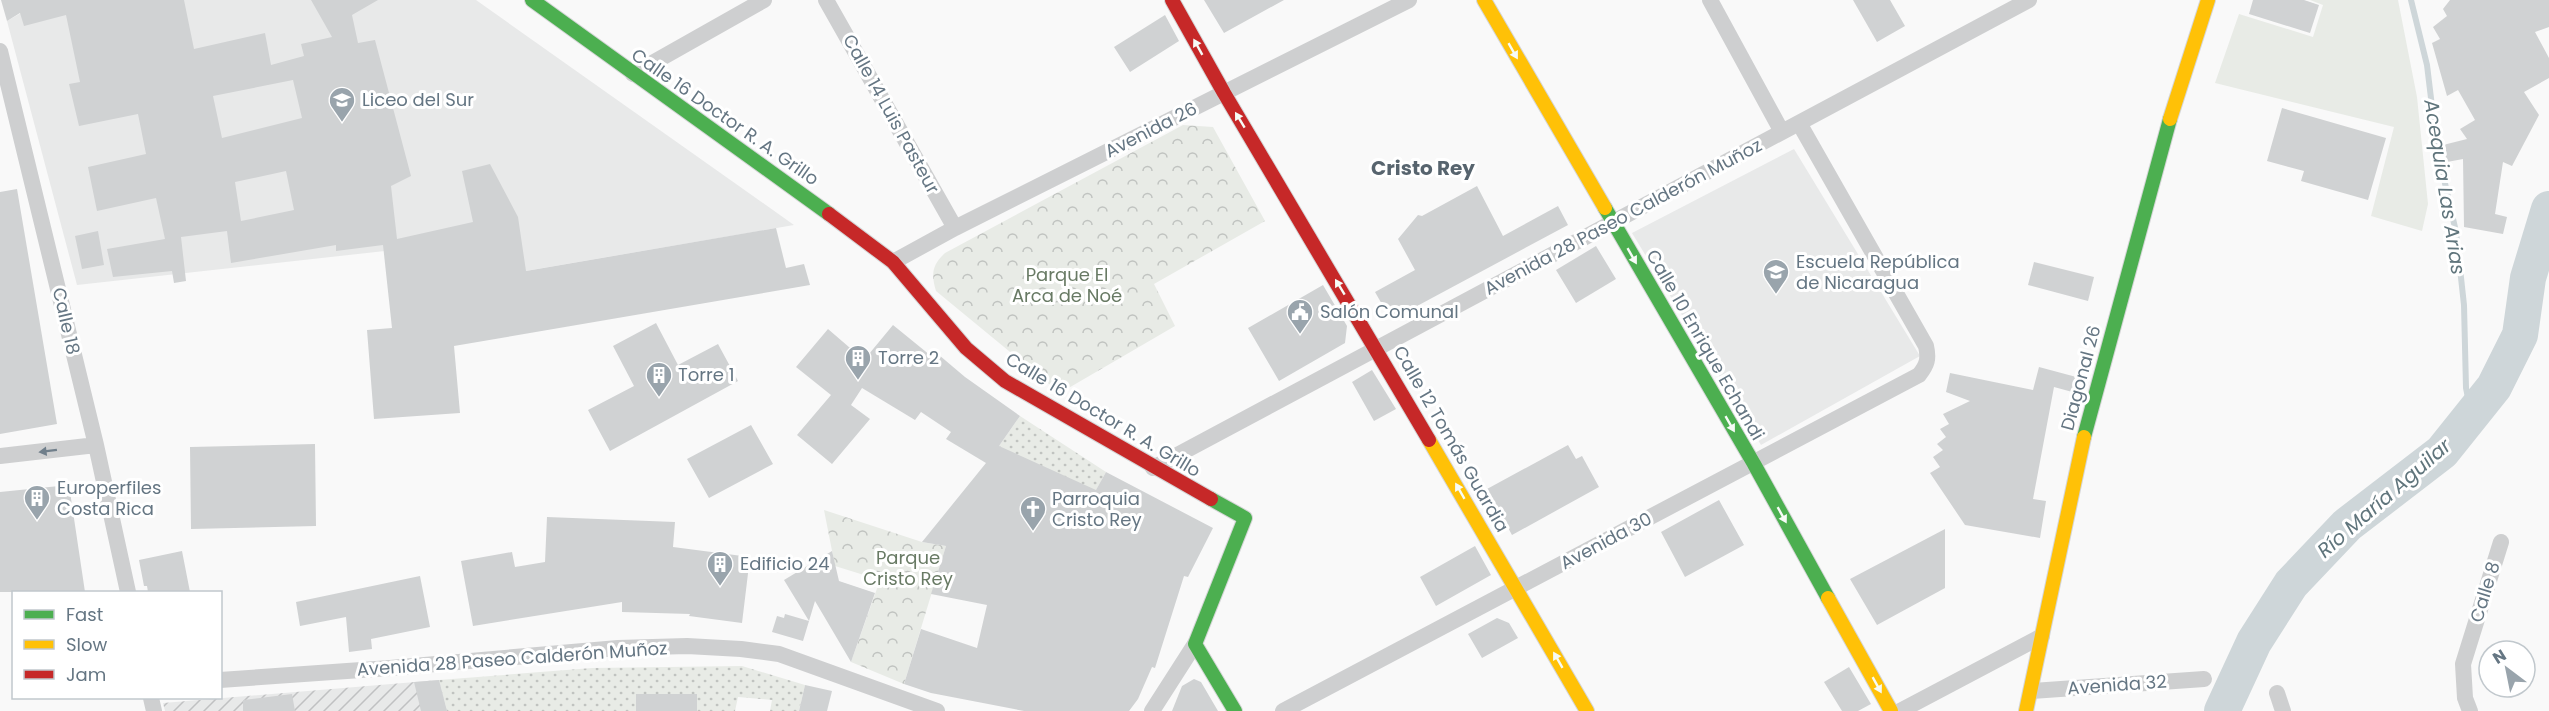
<svg xmlns="http://www.w3.org/2000/svg" width="2549" height="711" font-family="Poppins,sans-serif">
<style>
.built{fill:#e8e9e9}
.industrial{fill:url(#industrial-furrows)}
.grass{fill:#e8ebe6}
.park{fill:url(#park-crowns)}
.garden{fill:url(#garden-dots)}
.lines{fill:none;stroke-linecap:round;stroke-linejoin:round}
.stream{stroke:#ced6d9;stroke-width:6}
.river{stroke:#ced6d9;stroke-width:36}
.building{fill:#d0d2d3;fill-rule:evenodd}
.fast-casing{stroke:#d5d6d7;stroke-width:16}
.slow-casing{stroke:#d5d6d7;stroke-width:16}
.jam-casing{stroke:#d5d6d7;stroke-width:16}
.street{stroke:#cecfd0;stroke-width:16}
.fast{stroke:#4caf50;stroke-width:14}
.slow{stroke:#ffc107;stroke-width:14}
.jam{stroke:#c62828;stroke-width:14}
.oneway{fill:#f6fbf6}
.oneway2{fill:#707f8b}
.labels{text-anchor:middle;stroke-width:6;stroke-linejoin:round;paint-order:stroke}
.poi-label{font-size:18px;fill:#657683;stroke:#fff;text-anchor:start}
.street-label{font-size:18px;fill:#657683;stroke:#fff}
.park-label{font-size:18px;fill:#687a64;stroke:#fff}
.neighbourhood-label{font-size:20px;font-weight:bold;fill:#57646e;stroke:#fff}
.water-label{font-size:20px;font-style:italic;fill:#60757c;stroke:#fff}
</style>
<defs>
<pattern id="industrial-furrows" width="10" height="10" patternUnits="userSpaceOnUse" patternTransform="scale(1.5)"><rect width="10" height="10" fill="#e8e9e9"/><path d="M-1 1l2-2M0 10L10 0M9 11l2-2" fill="none" stroke="#c0c1c2"/></pattern>
<pattern id="park-crowns" width="20" height="18" patternUnits="userSpaceOnUse" patternTransform="scale(1.5)"><rect width="20" height="18" fill="#e8ebe6"/><path d="M2 6a3 3 0 1 1 6 0M12 15a3 3 0 1 1 6 0" fill="none" stroke="#c0c3c0"/></pattern>
<pattern id="garden-dots" width="8" height="8" patternUnits="userSpaceOnUse" patternTransform="scale(1.5)"><rect width="8" height="8" fill="#e8ebe6"/><path d="M2 2h.1M6 6h.1" fill="none" stroke="#c0c3c0" stroke-width="1.8" stroke-linecap="round"/></pattern>
</defs>
<rect width="100%" height="100%" fill="#f9f9f9"/>
<path class="built" d="M44,0H476L794,225L408,291L403,249L77,285L7,21Z
M1794,149L1920,356L1761,445L1632,233Z"/>
<path class="industrial" d="M439,680L447,711H165L163,703Z"/>
<path class="grass" d="M2310,0H2398L2417,97L2428,204L2422,231L2371,216L2394,127L2215,83L2239,14L2313,37L2323,5Z"/>
<path class="park" d="M1183,125L1213,127L1265,221L1154,284L1175,326L1060,393L936,291C931,274 932,265 945,253Z
M824,510L922,542L946,546L904,684L851,662L880,580L835,566Z"/>
<path class="garden" d="M1020,416L1106,472L1085,511L999,446Z
M742,666L805,685L799,711H770L772,700L738,697L735,711H697V694H636V711H447L439,680L592,668Z"/>
<g class="lines">
<path class="stream" d="M2411,0L2427,65L2437,148L2456,232L2464,305L2466,388L2471,413"/>
<path class="river" d="M2222,711L2254,642L2291,584L2347,525L2442,452L2494,387L2520,335L2528,278L2549,209"/>
</g>
<path class="building" d="M1,0H184L194,49L265,33L271,65L304,56L301,44L332,37L311,0H378L352,15L358,43L375,40L411,176L391,186L397,239L473,222L462,171L490,164L518,217L526,271L776,228L786,268L804,264L810,285L454,346L460,413L374,419L367,330L392,328L383,245L336,251V245L231,263L227,231L181,237L186,281L174,283L172,271L113,277L107,249L165,239L156,198L97,211L88,167L146,154L138,114L79,126L69,84L80,82L66,15L24,26L20,13L7,21ZM293,80L302,118L222,138L213,96ZM286,171L294,210L241,221L235,182Z
M1204,0H1284L1224,33Z
M1853,0H1890L1905,26L1877,42Z
M2253,0H2304L2319,5L2310,33L2249,14Z
M2450,0H2549V27L2535,32L2549,58V78L2524,92L2539,115L2512,166L2503,162L2495,214L2507,217L2503,234L2464,227L2463,159L2447,162L2443,145L2467,139L2460,129L2475,120L2458,90L2447,96L2432,43L2440,39L2433,27L2447,16L2443,9Z
M1165,15L1179,41L1130,72L1114,47Z
M2282,108L2386,138L2368,200L2301,181L2304,171L2267,161Z
M1477,186L1503,236L1558,206L1568,225L1391,320L1375,292L1415,270L1398,239L1418,215L1422,216Z
M17,189L57,424L0,434V192Z
M98,231L104,265L82,269L75,236Z
M1596,246L1616,279L1576,303L1556,270Z
M2034,262L2094,277L2088,301L2028,285Z
M1323,285L1347,326L1345,343L1279,381L1248,328Z
M656,323L678,365L718,344L738,381L610,451L588,410L634,386L613,346Z
M893,325L936,360L939,355L965,377L1020,416L999,446L1096,490L1106,472L1213,528L1188,577L1184,576L1155,668L1152,667L1138,699L1129,711H1024L931,693L904,684L921,629L977,648L987,605L931,594L946,546L922,542L986,463L946,439L951,432L921,412L915,420L862,388L851,405L870,419L832,464L797,435L831,395L796,367L828,329L864,360Z
M2039,367L2080,378L2076,393L2054,387L2033,499L2046,501L2040,538L1965,525L1930,473L1940,467L1933,457L1943,450L1937,444L1946,437L1940,429L1949,424L1943,414L1970,401L1946,392L1950,373L2033,390Z
M1372,370L1396,409L1374,421L1352,382Z
M751,425L773,464L709,498L687,459Z
M315,444L316,526L191,529L190,447Z
M1568,445L1576,459L1582,456L1599,487L1512,535L1487,489Z
M69,485L85,592H0V492Z
M1719,500L1744,545L1685,577L1661,532Z
M547,517L675,522L673,547L750,557L742,623L689,616L690,614L622,612V602L473,626L461,561L512,552L515,567L545,562Z
M1945,529V588L1877,625L1850,579Z
M1475,546L1491,575L1436,606L1420,577Z
M182,551L190,592H148L147,586H144L139,560Z
M832,551L839,581L875,593L851,662L815,601L803,641L772,632L777,616L784,618L785,614L809,621L784,580Z
M420,576L430,627L371,639L372,649L349,652L346,617L300,626L296,602Z
M1497,618L1509,623L1518,638L1482,658L1468,634Z
M1849,667L1871,704L1858,711H1842L1824,682Z
M1194,679L1201,682L1218,711H1172L1182,686Z
M439,680L447,711H421L414,682Z
M805,685L832,691L827,711H799Z
M292,694L295,711H243V700Z
M636,694H697V711H636Z"/>
<g class="lines">
<g class="fast-casing">
<path id="fast" d="M532,0L829,214
M1605,208L1754,464L1828,598
M2084,437L2170,119
M1211,499L1245,518L1195,644L1235,711"/>
</g>
<g class="slow-casing">
<path id="slow" d="M1484,0L1605,208
M2170,119L2208,0
M1429,440L1587,711
M1828,598L1891,711
M2026,711L2084,437"/>
</g>
<g class="jam-casing">
<path id="jam" d="M1172,0L1224,93L1429,440
M829,214L893,262L966,348L1005,381L1211,499"/>
</g>
<path class="street" d="M826,0L955,228
M1710,0L1782,132
M0,51L96,445L128,592
M633,74L764,0
M893,262L955,228L1409,0
M0,456L96,445
M1153,468L2029,0
M220,680L390,668L618,648L687,646L741,649L779,654L937,711
M2031,691L2204,679
M2277,693L2283,711
M151,698L154,711
M1152,711L1195,644
M1283,711L1919,375C1927,365 1929,359 1926,346L1799,123
M1900,711L2042,636
M2470,711L2465,698L2463,664L2501,542"/>
<use href="#fast" class="fast"/>
<use href="#slow" class="slow"/>
<use href="#jam" class="jam"/>
</g>
<defs><path id="oneway-solid" d="M-6-.8H1V-3.2L6.5 0L1 3.2V.8H-6Z" transform="scale(1.5)"/></defs>
<g class="oneway">
<use href="#oneway-solid" transform="translate(1198 47) rotate(-119)"/>
<use href="#oneway-solid" transform="translate(1513 51) rotate(60)"/>
<use href="#oneway-solid" transform="translate(1240 120) rotate(-121)"/>
<use href="#oneway-solid" transform="translate(1632 256) rotate(60)"/>
<use href="#oneway-solid" transform="translate(1340 287) rotate(-121)"/>
<use href="#oneway-solid" transform="translate(1730 424) rotate(60)"/>
<use href="#oneway-solid" transform="translate(1460 491) rotate(-120)"/>
<use href="#oneway-solid" transform="translate(1782 515) rotate(61)"/>
<use href="#oneway-solid" transform="translate(1558 660) rotate(-120)"/>
<use href="#oneway-solid" transform="translate(1877 685) rotate(61)"/>
</g>
<use class="oneway2" href="#oneway-solid" transform="translate(48 451) rotate(173)"/>
<defs>
<g id="school-pin" transform="scale(1.35)"><path d="M0 17L-7.5 6A9.5 9.5 0 1 1 7.5 6Z" fill="#99a4ac" stroke="#fff"/><path d="M0-5L7-2L0 1L-7-2ZM-4 1L0 2.5L4 1V4Q0 6-4 4Z" fill="#fff"/></g>
<g id="civic-pin" transform="scale(1.35)"><path d="M0 17L-7.5 6A9.5 9.5 0 1 1 7.5 6Z" fill="#99a4ac" stroke="#fff"/><path d="M-.6-6.5H3V-4.5H.6V-3L4-1V1h2V6H-6V1h2V-1L-.6-3ZM-1.2 2.5V6h2.4V2.5Z" fill="#fff"/></g>
<g id="building-pin" transform="scale(1.35)"><path d="M0 17L-7.5 6A9.5 9.5 0 1 1 7.5 6Z" fill="#99a4ac" stroke="#fff"/><path d="M-4-6H4V6H1V3H-1V6H-4ZM-2.5-4.3h1.7v1.8h-1.7ZM.8-4.3h1.7v1.8H.8ZM-2.5-1h1.7V.8h-1.7ZM.8-1h1.7V.8H.8Z" fill="#fff"/></g>
<g id="church-pin" transform="scale(1.35)"><path d="M0 17L-7.5 6A9.5 9.5 0 1 1 7.5 6Z" fill="#99a4ac" stroke="#fff"/><path d="M-1.2-6h2.4v3.5h3.3v2.4h-3.3V6h-2.4V-.1h-3.3v-2.4h3.3Z" fill="#fff"/></g>
</defs>
<g fill-rule="evenodd">
<use href="#school-pin" x="342" y="100"/>
<use href="#school-pin" x="1776" y="272"/>
<use href="#civic-pin" x="1300" y="312"/>
<use href="#building-pin" x="858" y="358"/>
<use href="#building-pin" x="659" y="375"/>
<use href="#building-pin" x="37" y="498"/>
<use href="#church-pin" x="1033" y="509"/>
<use href="#building-pin" x="720" y="564"/>
</g>
<g class="labels">
<g class="poi-label">
<text x="362" y="106">Liceo del Sur</text>
<text x="1796" y="268">Escuela República<tspan x="1796" dy="21">de Nicaragua</tspan></text>
<text x="1320" y="318">Salón Comunal</text>
<text x="878" y="364">Torre 2</text>
<text x="678" y="381">Torre 1</text>
<text x="57" y="494">Europerfiles<tspan x="57" dy="21">Costa Rica</tspan></text>
<text x="1052" y="505">Parroquia<tspan x="1052" dy="21">Cristo Rey</tspan></text>
<text x="740" y="570">Edificio 24</text>
</g>
<g class="street-label">
<text transform="translate(891 114) rotate(61)" y="6">Calle 14 Luis Pasteur</text>
<text transform="translate(725 117) rotate(35)" y="6">Calle 16 Doctor R. A. Grillo</text>
<text transform="translate(1151 130) rotate(-27)" y="6">Avenida 26</text>
<text transform="translate(1623 217) rotate(-28)" y="6">Avenida 28 Paseo Calderón Muñoz</text>
<text transform="translate(66 321) rotate(77)" y="6">Calle 18</text>
<text transform="translate(1705 345) rotate(60)" y="6">Calle 10 Enrique Echandi</text>
<text transform="translate(2081 378) rotate(-75)" y="6">Diagonal 26</text>
<text transform="translate(1103 415) rotate(31)" y="6">Calle 16 Doctor R. A. Grillo</text>
<text transform="translate(1451 439) rotate(60)" y="6">Calle 12 Tomás Guardia</text>
<text transform="translate(1606 541) rotate(-28)" y="6">Avenida 30</text>
<text transform="translate(2485 592) rotate(-73)" y="6">Calle 8</text>
<text transform="translate(512 659) rotate(-4)" y="6">Avenida 28 Paseo Calderón Muñoz</text>
<text transform="translate(2117 685) rotate(-4)" y="6">Avenida 32</text>
</g>
<g class="park-label">
<text x="1067" y="281">Parque El<tspan x="1067" dy="21">Arca de Noé</tspan></text>
<text x="908" y="564">Parque<tspan x="908" dy="21">Cristo Rey</tspan></text>
</g>
<g class="neighbourhood-label">
<text x="1423" y="175">Cristo Rey</text>
</g>
<g class="water-label">
<text transform="translate(2445 187) rotate(81)" y="7">Acequia Las Arias</text>
<text transform="translate(2384 498) rotate(-41)" y="7">Río María Aguilar</text>
</g>
</g>
<rect x="12" y="591" width="210" height="108" fill="#ffffff" stroke="#c1c8cd" stroke-width="1.5"/>
<rect x="24" y="610" width="30" height="9" fill="#4caf50" stroke="#c1c8cd" stroke-width="1.5"/>
<text x="66" y="621" font-size="18" fill="#657683">Fast</text>
<rect x="24" y="640" width="30" height="9" fill="#ffc107" stroke="#c1c8cd" stroke-width="1.5"/>
<text x="66" y="651" font-size="18" fill="#657683">Slow</text>
<rect x="24" y="670" width="30" height="9" fill="#c62828" stroke="#c1c8cd" stroke-width="1.5"/>
<text x="66" y="681" font-size="18" fill="#657683">Jam</text>
<g transform="translate(2507 669) rotate(328)"><circle r="28" fill="#ffffff" stroke="#c1c8cd" stroke-width="1.5"/>
<path d="M0-4.5L10 22L0 15L-10 22Z" fill="#99a4ac"/>
<text y="-9" font-size="16" font-weight="bold" text-anchor="middle" fill="#657683">N</text>
</g>
</svg>
